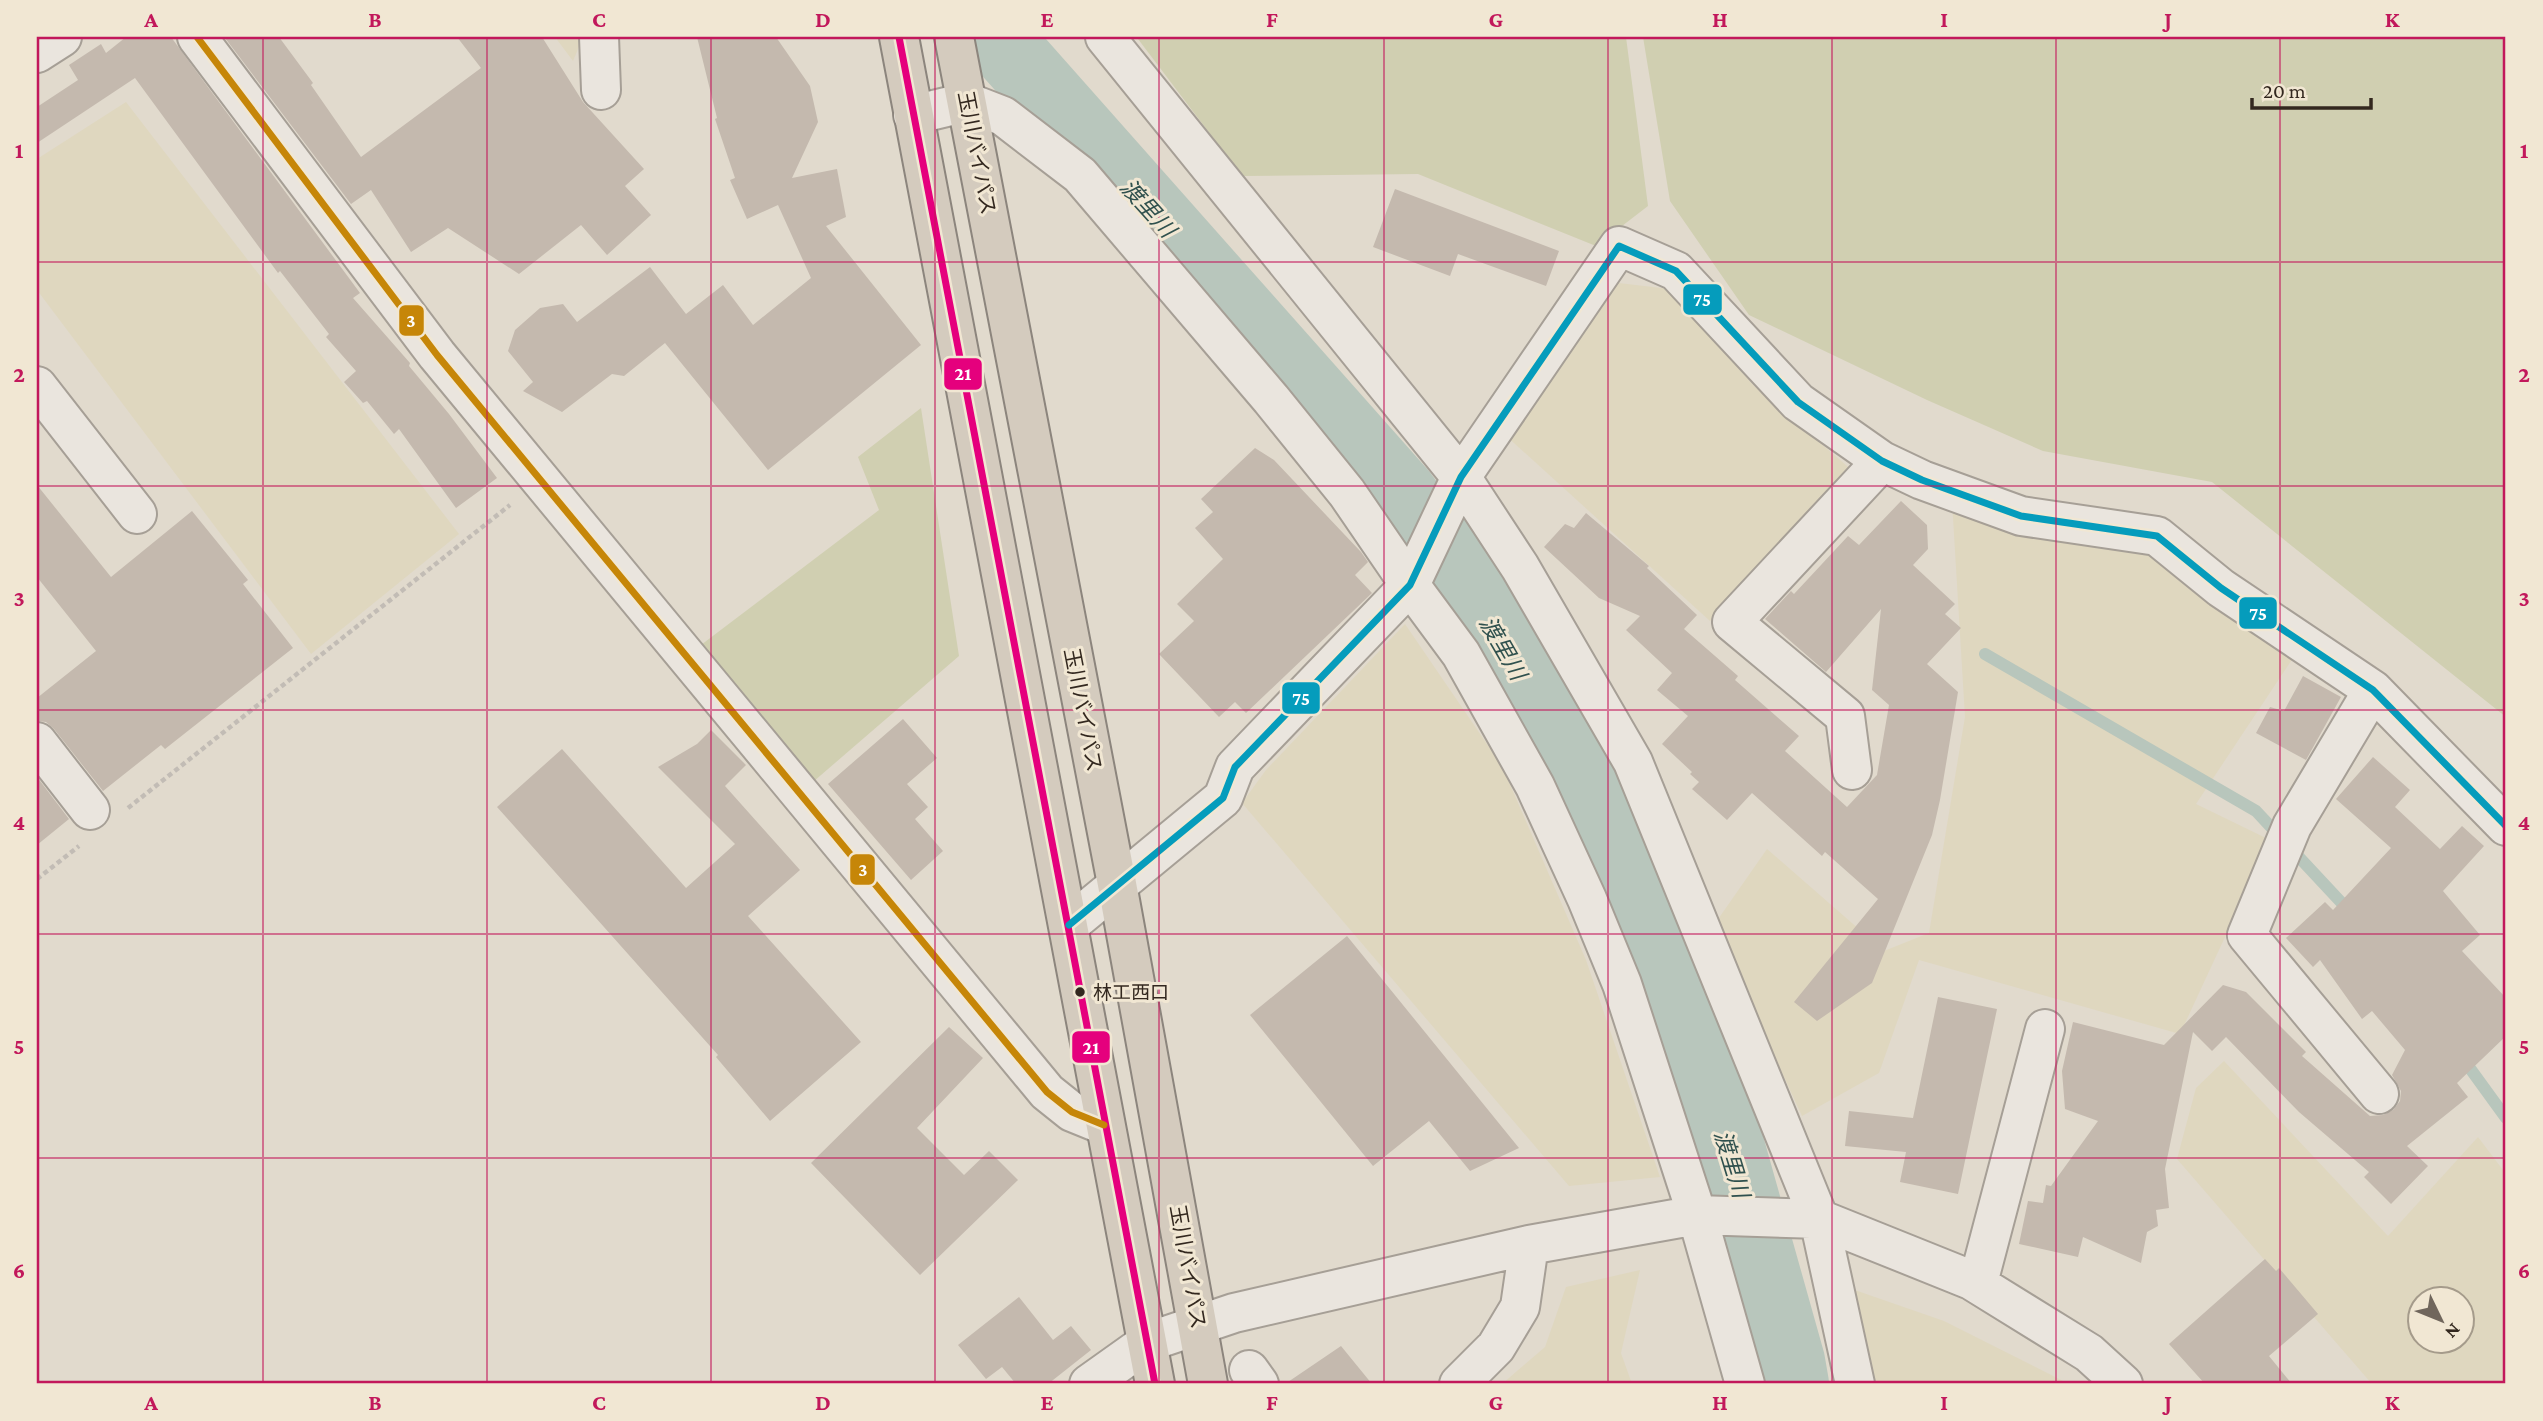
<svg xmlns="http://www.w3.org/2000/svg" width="2543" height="1421" font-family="'Crimson Pro','Noto Sans JP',serif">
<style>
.farmland{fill:#dfd7bf;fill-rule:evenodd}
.green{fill:#d0cfb1}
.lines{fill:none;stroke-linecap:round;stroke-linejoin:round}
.stream{stroke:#b8c6bc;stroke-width:12}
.river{stroke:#b8c6bc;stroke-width:72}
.building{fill:#c4b9ae}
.minor-casing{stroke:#a69f96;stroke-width:42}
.highway-casing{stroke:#8c857d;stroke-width:42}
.path{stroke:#c2bcb5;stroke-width:4.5;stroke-dasharray:5 3.5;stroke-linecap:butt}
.minor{stroke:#eae5de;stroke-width:38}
.highway{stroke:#d4cbbe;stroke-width:38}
.bus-1-casing{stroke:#f1e7d3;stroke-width:12}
.bus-2-casing{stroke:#f1e7d3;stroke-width:12}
.bus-3-casing{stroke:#f1e7d3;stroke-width:12}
.bus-1{stroke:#e5007d;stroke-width:7}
.bus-2{stroke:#059cbc;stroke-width:7}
.bus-3{stroke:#c68608;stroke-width:7}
.grid{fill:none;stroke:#c2185b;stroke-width:2;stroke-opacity:0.55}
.bus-dot{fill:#33281f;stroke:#f1e7d3;stroke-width:2.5}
.labels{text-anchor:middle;stroke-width:6;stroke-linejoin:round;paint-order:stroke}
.bus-label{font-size:19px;fill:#33281f;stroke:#f1e7d3;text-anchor:start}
.street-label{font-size:21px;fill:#33281f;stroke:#f1e7d3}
.water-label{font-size:23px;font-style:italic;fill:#30514e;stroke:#f1e7d3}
.line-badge{stroke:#f1e7d3;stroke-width:2.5}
.badge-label{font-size:19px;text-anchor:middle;font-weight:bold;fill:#fff}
.neatline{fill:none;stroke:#c2185b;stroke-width:2.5}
.grid-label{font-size:23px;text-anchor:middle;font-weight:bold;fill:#c2185b}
</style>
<rect width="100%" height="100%" fill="#e1dacd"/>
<path class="farmland" d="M555,37H583L573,61Z
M126,102L459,534L311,654L37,290V159Z
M1610,282L1670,289L1754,386L1854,472L1710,621L1503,433Z
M1950,468L2058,513L2146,543L2293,658L2196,804L2270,840L2180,1034L1919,960L1879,1073L1802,1116L1714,925L1767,849L1884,951L1929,933L1965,717Z
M1405,624L1502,766L1586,960L1660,1177L1569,1186L1242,803L1266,770Z
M2224,1061L2388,1236L2478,1137L2506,1174V1384H2372L2177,1159L2196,1088ZM2420,1298H2462V1340H2420Z
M1640,1270L1621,1353L1632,1384H1502L1545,1347L1566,1287Z
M1846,1287L1944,1321L2069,1384H1861Z"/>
<path class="green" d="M1142,37H1626L1648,206L1596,246L1418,174L1242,176L1138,39Z
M1643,37H2506V717L2212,482L2043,451L1927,400L1749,315L1670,201Z
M921,408L959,656L806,788L693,651L879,510L858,457Z"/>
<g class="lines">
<path class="stream" d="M1985,654L2256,811L2352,914
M2461,1056L2506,1118"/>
<path class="river" d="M996,37L1402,495L1455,567L1585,788L1726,1137L1789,1361L1793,1384"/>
</g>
<path class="building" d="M126,37H171L360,293L353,298L410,363L409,366L449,414L497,478L456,508L399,429L394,434L367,401L363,403L344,382L356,371L326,337L329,334L280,271L278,273L135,78L37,143V107L78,80L69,65L101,44L106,53Z
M279,37L313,83L311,85L361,157L481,68L457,37H542L583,102L644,169L625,186L651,215L607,255L581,225L519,274L448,228L411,252L371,190L351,204L225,38Z
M697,37H776L810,86L818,122L792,178L837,169L846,217L826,226L921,345L768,470L665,343L624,376L612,374L562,412L523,391L533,382L508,351L515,330L540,308L563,304L577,322L650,267L686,314L723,285L753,325L811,278L778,205L747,219L730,180L735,178L715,119L717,118Z
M1395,189L1559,251L1546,286L1458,254L1450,276L1373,247Z
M1255,448L1274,460L1361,552L1368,562L1355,575L1372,593L1246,713L1235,702L1219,717L1159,654L1194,621L1177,604L1223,559L1195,528L1213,512L1201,499Z
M37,485L111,577L192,511L248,580L243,584L293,648L165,749L161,745L103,791L54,729L46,722L37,721V698L96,651L37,577Z
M1901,501L1927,525L1928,549L1913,565L1955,604L1945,614L1961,628L1927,664L1958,692L1940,800L1932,835L1872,983L1817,1021L1794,1002L1878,899L1825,852L1822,856L1752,793L1727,820L1692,789L1699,782L1690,774L1692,772L1662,744L1688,716L1657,690L1672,673L1626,630L1640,616L1599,598L1544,547L1565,524L1574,528L1586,513L1649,566L1647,568L1697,615L1684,629L1738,676L1735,680L1799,736L1785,751L1847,807L1877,775L1889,705L1872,690L1881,609L1826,672L1765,619L1791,591L1794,594L1848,536L1859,545Z
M2303,676L2341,697L2306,760L2256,733L2270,707L2284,711Z
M903,719L937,758L907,784L928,807L915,819L943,851L911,880L828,784Z
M711,730L746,765L725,786L800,870L748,916L861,1042L770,1121L716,1057L718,1055L497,807L562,749L686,888L735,844L658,767L697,744Z
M2373,757L2410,790L2395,807L2440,849L2462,826L2484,846L2443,891L2480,935L2462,951L2506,998V1036L2457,1083L2468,1097L2407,1146L2428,1166L2391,1204L2364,1177L2369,1172L2299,1112L2226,1037L2212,1051L2193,1032L2165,1169L2169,1208L2156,1210L2158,1226L2147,1232L2141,1263L2083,1237L2078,1257L2019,1244L2028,1201L2043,1203L2046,1185L2051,1186L2098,1121L2065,1109L2062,1071L2073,1022L2164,1045L2223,985L2246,992L2306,1052L2302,1056L2370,1116L2383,1115L2393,1110L2400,1101L2401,1091L2392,1075L2405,1050L2372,1011L2362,1019L2320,960L2313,967L2286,938L2325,902L2333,910L2391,848L2336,799Z
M37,777L69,819L37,845Z
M1347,936L1519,1148L1470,1171L1429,1121L1373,1166L1250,1015Z
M1938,997L1997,1009L1958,1194L1900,1182L1906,1152L1845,1146L1849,1111L1913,1118Z
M949,1027L983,1058L917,1128L964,1175L989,1151L1018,1180L920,1275L811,1163Z
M2265,1259L2276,1271L2279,1268L2318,1314L2269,1356L2292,1384H2205L2169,1344Z
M1019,1297L1053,1340L1071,1326L1091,1350L1048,1384H1016L1002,1367L986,1379L958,1345Z
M1341,1346L1372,1384H1285Z"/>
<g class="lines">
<g class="minor-casing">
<path id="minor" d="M197,37L437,355L1047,1092L1072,1112L1104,1125
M599,37L601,90
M1105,37L1461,477L1520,567L1633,762L1819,1219L1855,1384
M37,53L62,37
M913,115L967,102L1003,116L1080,175L1271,399L1347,493L1410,585L1461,654L1535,786L1587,899L1622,984L1697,1215L1745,1384
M37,386L137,514
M2373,690L2292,826L2247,935L2379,1094
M37,742L90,810
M1852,770L1845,716L1732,622L1882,461
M1069,925L1223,798L1235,767L1410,585L1461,477L1619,246L1676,271L1798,402L1882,461L1922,480L2021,516L2157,536L2221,588L2373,690L2506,826
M1978,1283L2045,1029
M1249,1370L1259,1384
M1089,1384L1148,1342L1234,1313L1529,1245L1697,1215L1819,1219L1971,1280L2089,1353L2123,1384
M1459,1384L1496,1347L1520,1307L1529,1245"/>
</g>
<g class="highway-casing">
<path id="highway" d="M899,37L1155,1384
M954,37L1117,884L1208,1384"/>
</g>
<path class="path" d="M128,808L510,505
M37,879L79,846"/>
<use href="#minor" class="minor"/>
<use href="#highway" class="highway"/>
<g class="bus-1-casing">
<path id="bus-1" d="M899,37L1155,1384"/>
</g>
<g class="bus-2-casing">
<path id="bus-2" d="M1069,925L1223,798L1235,767L1410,585L1461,477L1619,246L1676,271L1798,402L1882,461L1922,480L2021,516L2157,536L2221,588L2373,690L2506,826"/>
</g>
<g class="bus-3-casing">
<path id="bus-3" d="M197,37L437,355L1047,1092L1072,1112L1104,1125"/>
</g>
<use href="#bus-1" class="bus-1"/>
<use href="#bus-2" class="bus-2"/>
<use href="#bus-3" class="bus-3"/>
</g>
<path class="grid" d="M263,37V1384M487,37V1384M711,37V1384M935,37V1384M1159,37V1384M1384,37V1384M1608,37V1384M1832,37V1384M2056,37V1384M2280,37V1384M37,262H2506M37,486H2506M37,710H2506M37,934H2506M37,1158H2506"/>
<circle class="bus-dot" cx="1080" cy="992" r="6"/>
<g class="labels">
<g class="bus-label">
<text x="1093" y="999">林工西口</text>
</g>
<g class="street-label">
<text transform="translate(977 153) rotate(79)" y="7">玉川バイパス</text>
<text transform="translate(1083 710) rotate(79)" y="7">玉川バイパス</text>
<text transform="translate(1188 1267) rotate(80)" y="7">玉川バイパス</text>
</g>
<g class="water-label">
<text transform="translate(1148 208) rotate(48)" y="8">渡里川</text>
<text transform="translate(1503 648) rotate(60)" y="8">渡里川</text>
<text transform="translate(1732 1164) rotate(73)" y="8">渡里川</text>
</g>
</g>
<g class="line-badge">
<rect x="1682" y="283" width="41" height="33" rx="7" fill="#059cbc"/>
<rect x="398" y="304" width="27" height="33" rx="7" fill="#c68608"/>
<rect x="943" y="357" width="40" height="34" rx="7" fill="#e5007d"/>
<rect x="2238" y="596" width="40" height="34" rx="7" fill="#059cbc"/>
<rect x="1281" y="681" width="40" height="34" rx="7" fill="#059cbc"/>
<rect x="849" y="853" width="27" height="33" rx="7" fill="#c68608"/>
<rect x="1071" y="1030" width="40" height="34" rx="7" fill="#e5007d"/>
</g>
<g class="badge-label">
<text x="1702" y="306">75</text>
<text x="411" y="327">3</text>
<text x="963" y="380">21</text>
<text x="2258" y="620">75</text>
<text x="1301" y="705">75</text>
<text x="863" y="876">3</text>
<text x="1091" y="1054">21</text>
</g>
<rect width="2543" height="1421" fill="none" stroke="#f1e7d3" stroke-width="77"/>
<g transform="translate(2441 1320) rotate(133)"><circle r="33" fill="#f1e7d3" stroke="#a59b8b" stroke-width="2"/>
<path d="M0-5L12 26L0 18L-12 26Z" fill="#70665c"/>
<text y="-10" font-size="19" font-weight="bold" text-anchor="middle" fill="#33281f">N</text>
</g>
<path d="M2252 98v10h119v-10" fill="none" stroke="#33281f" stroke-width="3.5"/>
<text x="2263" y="98" font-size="21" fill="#33281f" stroke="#f1e7d3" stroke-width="5" paint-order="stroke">20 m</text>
<rect x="38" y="38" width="2466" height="1344" class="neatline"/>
<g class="grid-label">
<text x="151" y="27">A</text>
<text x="375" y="27">B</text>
<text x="599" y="27">C</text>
<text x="823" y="27">D</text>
<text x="1047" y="27">E</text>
<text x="1272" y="27">F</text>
<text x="1496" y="27">G</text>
<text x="1720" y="27">H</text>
<text x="1944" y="27">I</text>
<text x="2168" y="27">J</text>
<text x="2392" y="27">K</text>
<text x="19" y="158">1</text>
<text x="2524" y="158">1</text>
<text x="19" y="382">2</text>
<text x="2524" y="382">2</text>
<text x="19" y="606">3</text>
<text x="2524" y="606">3</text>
<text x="19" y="830">4</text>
<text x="2524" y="830">4</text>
<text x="19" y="1054">5</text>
<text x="2524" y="1054">5</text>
<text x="19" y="1278">6</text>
<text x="2524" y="1278">6</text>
<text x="151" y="1410">A</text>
<text x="375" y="1410">B</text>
<text x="599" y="1410">C</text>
<text x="823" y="1410">D</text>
<text x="1047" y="1410">E</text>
<text x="1272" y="1410">F</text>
<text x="1496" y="1410">G</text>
<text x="1720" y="1410">H</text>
<text x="1944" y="1410">I</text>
<text x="2168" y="1410">J</text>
<text x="2392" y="1410">K</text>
</g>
</svg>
